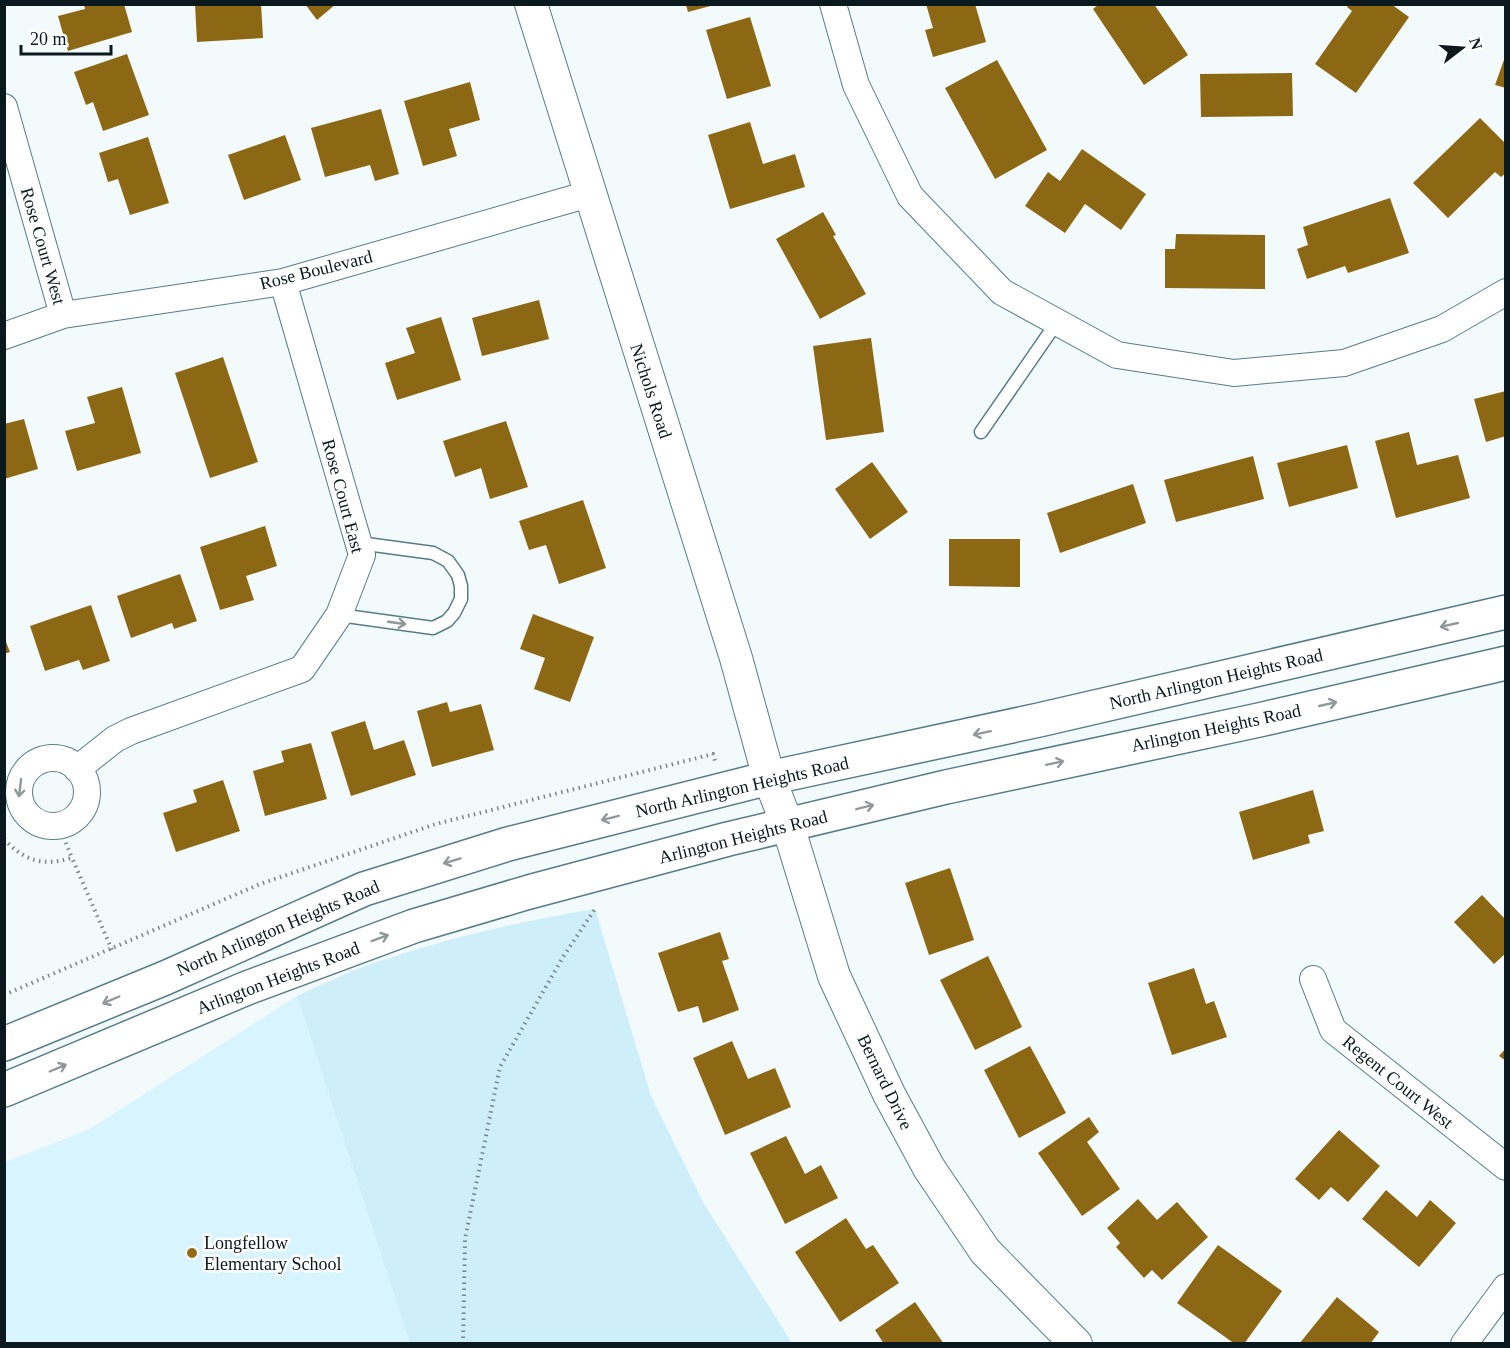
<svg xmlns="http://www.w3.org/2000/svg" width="1510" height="1348" font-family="Georgia,serif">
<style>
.built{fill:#d8f4fe}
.green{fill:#ceeef9}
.building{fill:#8c6814}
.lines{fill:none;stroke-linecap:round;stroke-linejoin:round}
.service-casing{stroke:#587c87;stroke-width:15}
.minor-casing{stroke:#587c87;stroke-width:28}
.tertiary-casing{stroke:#587c87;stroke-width:34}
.secondary-casing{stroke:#587c87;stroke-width:36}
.path{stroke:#7a8588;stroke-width:4;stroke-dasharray:1.5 4.5;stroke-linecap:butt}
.service{stroke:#fff;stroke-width:12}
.minor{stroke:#fff;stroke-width:26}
.tertiary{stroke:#fff;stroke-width:32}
.secondary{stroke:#fff;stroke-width:33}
.oneway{stroke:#919899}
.poi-dot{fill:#936d15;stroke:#fff;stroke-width:2}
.labels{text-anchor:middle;stroke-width:5;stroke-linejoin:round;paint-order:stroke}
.street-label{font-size:18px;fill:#0a191d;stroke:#fff}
.poi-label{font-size:18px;fill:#0a191d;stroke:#fff;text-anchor:start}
</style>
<rect width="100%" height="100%" fill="#f2fafc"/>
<path class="built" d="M297,996L410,1343L5,1344V1162L90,1129Z"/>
<path class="green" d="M595,909L651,1096L704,1204L792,1343H410L297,996C323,984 350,971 377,962C448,938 521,921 595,909Z"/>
<path class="building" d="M84,4H124L132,32L68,51L58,16L85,9Z
M195,4H261L263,38L197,42Z
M305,4H336L317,20Z
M926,4H975L986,42L933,57L925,30L933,28Z
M1099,4H1154L1188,55L1144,85L1093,9Z
M1349,4H1391L1409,17L1356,93L1315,64L1352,11L1347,7Z
M686,5H714L688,12Z
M750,17L771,86L727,99L706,30Z
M127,54L149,115L103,131L93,102L86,105L74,72Z
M1505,57H1506V88L1495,85Z
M997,60L1047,150L995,179L945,88Z
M1292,73L1293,116L1201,117L1200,74Z
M470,82L480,120L449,129L457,156L423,166L404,101Z
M381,109L399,174L375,181L370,165L325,177L311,128Z
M1480,118L1506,144V173L1501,177L1495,172L1448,218L1413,183Z
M750,122L763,164L795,154L805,187L730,209L708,135Z
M285,135L301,180L244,200L228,155Z
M148,137L169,203L130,215L118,179L108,182L99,153Z
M1082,149L1146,194L1121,230L1085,204L1065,233L1025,206L1048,172L1060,181Z
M1390,198L1409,253L1348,273L1345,266L1307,279L1297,249L1308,245L1303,227Z
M823,212L836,235L833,236L866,294L820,319L776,239Z
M1176,234L1265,235V289L1165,288V249H1175Z
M539,300L549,339L482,356L472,318Z
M441,317L461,380L397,400L385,363L415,353L406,328Z
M871,338L884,432L826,440L813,346Z
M223,357L258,462L210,478L175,373Z
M122,387L141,453L77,471L65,431L95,423L87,397Z
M1506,391V436L1486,442L1474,399Z
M24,419L38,469L4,479V424Z
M506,421L528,487L490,499L481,468L455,477L443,441Z
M1409,432L1417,465L1458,455L1470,498L1396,518L1375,441Z
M1347,445L1358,488L1289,507L1277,463Z
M1253,456L1264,499L1176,522L1164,480Z
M872,462L908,512L870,539L835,489Z
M1133,484L1146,523L1060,553L1047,513Z
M583,500L606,568L559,584L546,545L529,550L519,521Z
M265,526L277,566L246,576L254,600L220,610L200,547Z
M949,539H1020V587L949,586Z
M180,574L197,621L174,629L172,623L131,638L117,596Z
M91,605L110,661L83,670L79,660L45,671L30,626Z
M533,614L594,637L570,702L534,689L545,658L520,649Z
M4,637L10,652L4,654Z
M447,702L450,712L481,704L494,750L432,767L417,711Z
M365,721L374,750L404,740L416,775L351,796L331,732Z
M311,743L327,799L265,816L253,771L284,762L281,751Z
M223,780L240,831L176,852L163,813L197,802L193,790Z
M1313,790L1324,831L1308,835L1310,843L1253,860L1239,812Z
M950,868L974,940L929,955L905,883Z
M1482,895L1506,920V953L1494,964L1454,922Z
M720,932L729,959L722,961L739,1010L703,1023L698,1006L678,1012L658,953Z
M988,956L1022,1027L975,1050L940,980Z
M1194,968L1206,1004L1214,1001L1227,1037L1172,1055L1148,983Z
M732,1041L748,1079L775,1068L791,1107L725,1135L693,1058Z
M1030,1046L1066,1113L1019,1138L984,1070Z
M1506,1048V1061L1499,1056Z
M1089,1117L1099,1132L1087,1142L1120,1189L1082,1216L1038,1153Z
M1339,1130L1380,1166L1348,1202L1331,1187L1319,1200L1295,1179Z
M786,1136L805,1174L821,1165L838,1198L785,1224L750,1153Z
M1386,1190L1417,1217L1430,1200L1456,1223L1419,1267L1362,1219Z
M1138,1199L1157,1220L1177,1202L1208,1237L1162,1280L1152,1270L1144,1278L1116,1247L1120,1243L1107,1228Z
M846,1218L866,1249L873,1245L899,1283L840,1322L795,1252Z
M1218,1245L1282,1291L1244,1344H1235L1177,1303Z
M1337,1297L1379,1332L1370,1344H1299Z
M915,1302L944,1344H884L875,1330Z"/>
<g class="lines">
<g class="service-casing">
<path id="service" d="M981,432L1057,322
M339,615L433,628L447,621L454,613L461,599V586L458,575L448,561L433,553L359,543"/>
</g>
<g class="minor-casing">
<path id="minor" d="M833,4L856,85L910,196L1002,292L1117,355L1234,373L1344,363L1442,329L1506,292
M4,107L63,315
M4,336L63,315L283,282L589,194
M19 792a34 34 0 1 1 68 0a34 34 0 1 1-68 0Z
M77,769L115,739L131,731L302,669L339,615L362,555L283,282
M1313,979L1333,1030L1506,1167
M1464,1344L1506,1287"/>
</g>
<g class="tertiary-casing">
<path id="tertiary" d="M531,4L736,658L769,778L788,826L834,976L889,1094L929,1168L985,1251L1076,1344"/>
</g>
<g class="secondary-casing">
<path id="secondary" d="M4,1044L165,978L364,889L508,844L769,778L1039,720L1506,612
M4,1090L247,988L414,926L529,892L728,839L946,787L1259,720L1506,663"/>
</g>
<path class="path" d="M4,781L19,786
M59,826L72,858
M4,839C25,862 44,866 72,858L112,950
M4,995L260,884L436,824L713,754L715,761
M463,1344L465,1239L500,1067L563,957L595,909"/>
<use href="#service" class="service"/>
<use href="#minor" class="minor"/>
<use href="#tertiary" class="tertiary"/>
<use href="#secondary" class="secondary"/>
</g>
<defs><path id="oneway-shaft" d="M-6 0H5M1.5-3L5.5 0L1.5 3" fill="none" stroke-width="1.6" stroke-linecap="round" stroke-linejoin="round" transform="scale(1.5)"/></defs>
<g class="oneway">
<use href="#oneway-shaft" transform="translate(397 623) rotate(8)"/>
<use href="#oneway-shaft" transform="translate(1449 625) rotate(167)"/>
<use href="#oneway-shaft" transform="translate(1328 704) rotate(-13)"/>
<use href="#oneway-shaft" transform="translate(982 733) rotate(168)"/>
<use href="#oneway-shaft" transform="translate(1055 763) rotate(-12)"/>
<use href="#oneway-shaft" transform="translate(20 788) rotate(97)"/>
<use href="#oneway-shaft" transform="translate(865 807) rotate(-14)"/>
<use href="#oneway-shaft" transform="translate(610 818) rotate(166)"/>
<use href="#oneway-shaft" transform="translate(452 861) rotate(163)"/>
<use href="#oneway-shaft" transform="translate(380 938) rotate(-20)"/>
<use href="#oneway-shaft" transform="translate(111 1000) rotate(157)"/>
<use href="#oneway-shaft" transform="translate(58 1068) rotate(-23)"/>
</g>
<circle class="poi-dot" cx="192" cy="1253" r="6"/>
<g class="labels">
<g class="street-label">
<text transform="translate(43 246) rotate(74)" y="6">Rose Court West</text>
<text transform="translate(316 270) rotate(-14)" y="6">Rose Boulevard</text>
<text transform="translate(651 391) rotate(72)" y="6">Nichols Road</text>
<text transform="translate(343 496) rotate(75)" y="6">Rose Court East</text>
<text transform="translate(1216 679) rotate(-13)" y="6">North Arlington Heights Road</text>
<text transform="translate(1216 728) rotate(-12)" y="6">Arlington Heights Road</text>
<text transform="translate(742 787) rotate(-13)" y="6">North Arlington Heights Road</text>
<text transform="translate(743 837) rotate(-14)" y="6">Arlington Heights Road</text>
<text transform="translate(278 928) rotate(-23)" y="6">North Arlington Heights Road</text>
<text transform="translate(278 978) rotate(-21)" y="6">Arlington Heights Road</text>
<text transform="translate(885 1082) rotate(64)" y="6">Bernard Drive</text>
<text transform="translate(1398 1082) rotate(39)" y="6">Regent Court West</text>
</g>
<g class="poi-label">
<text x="204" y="1249">Longfellow<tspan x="204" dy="21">Elementary School</tspan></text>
</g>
</g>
<rect width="1510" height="1348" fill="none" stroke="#0a191d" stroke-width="12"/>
<g transform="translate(1462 48) rotate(73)" stroke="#ffffff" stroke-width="4.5" paint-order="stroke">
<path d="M0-4.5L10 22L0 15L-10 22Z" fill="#0a191d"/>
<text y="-9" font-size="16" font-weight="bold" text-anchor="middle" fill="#0a191d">N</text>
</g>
<path d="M21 45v9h90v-9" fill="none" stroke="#0a191d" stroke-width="3"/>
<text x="30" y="45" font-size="18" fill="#0a191d" stroke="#ffffff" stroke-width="4.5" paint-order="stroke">20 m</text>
</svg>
